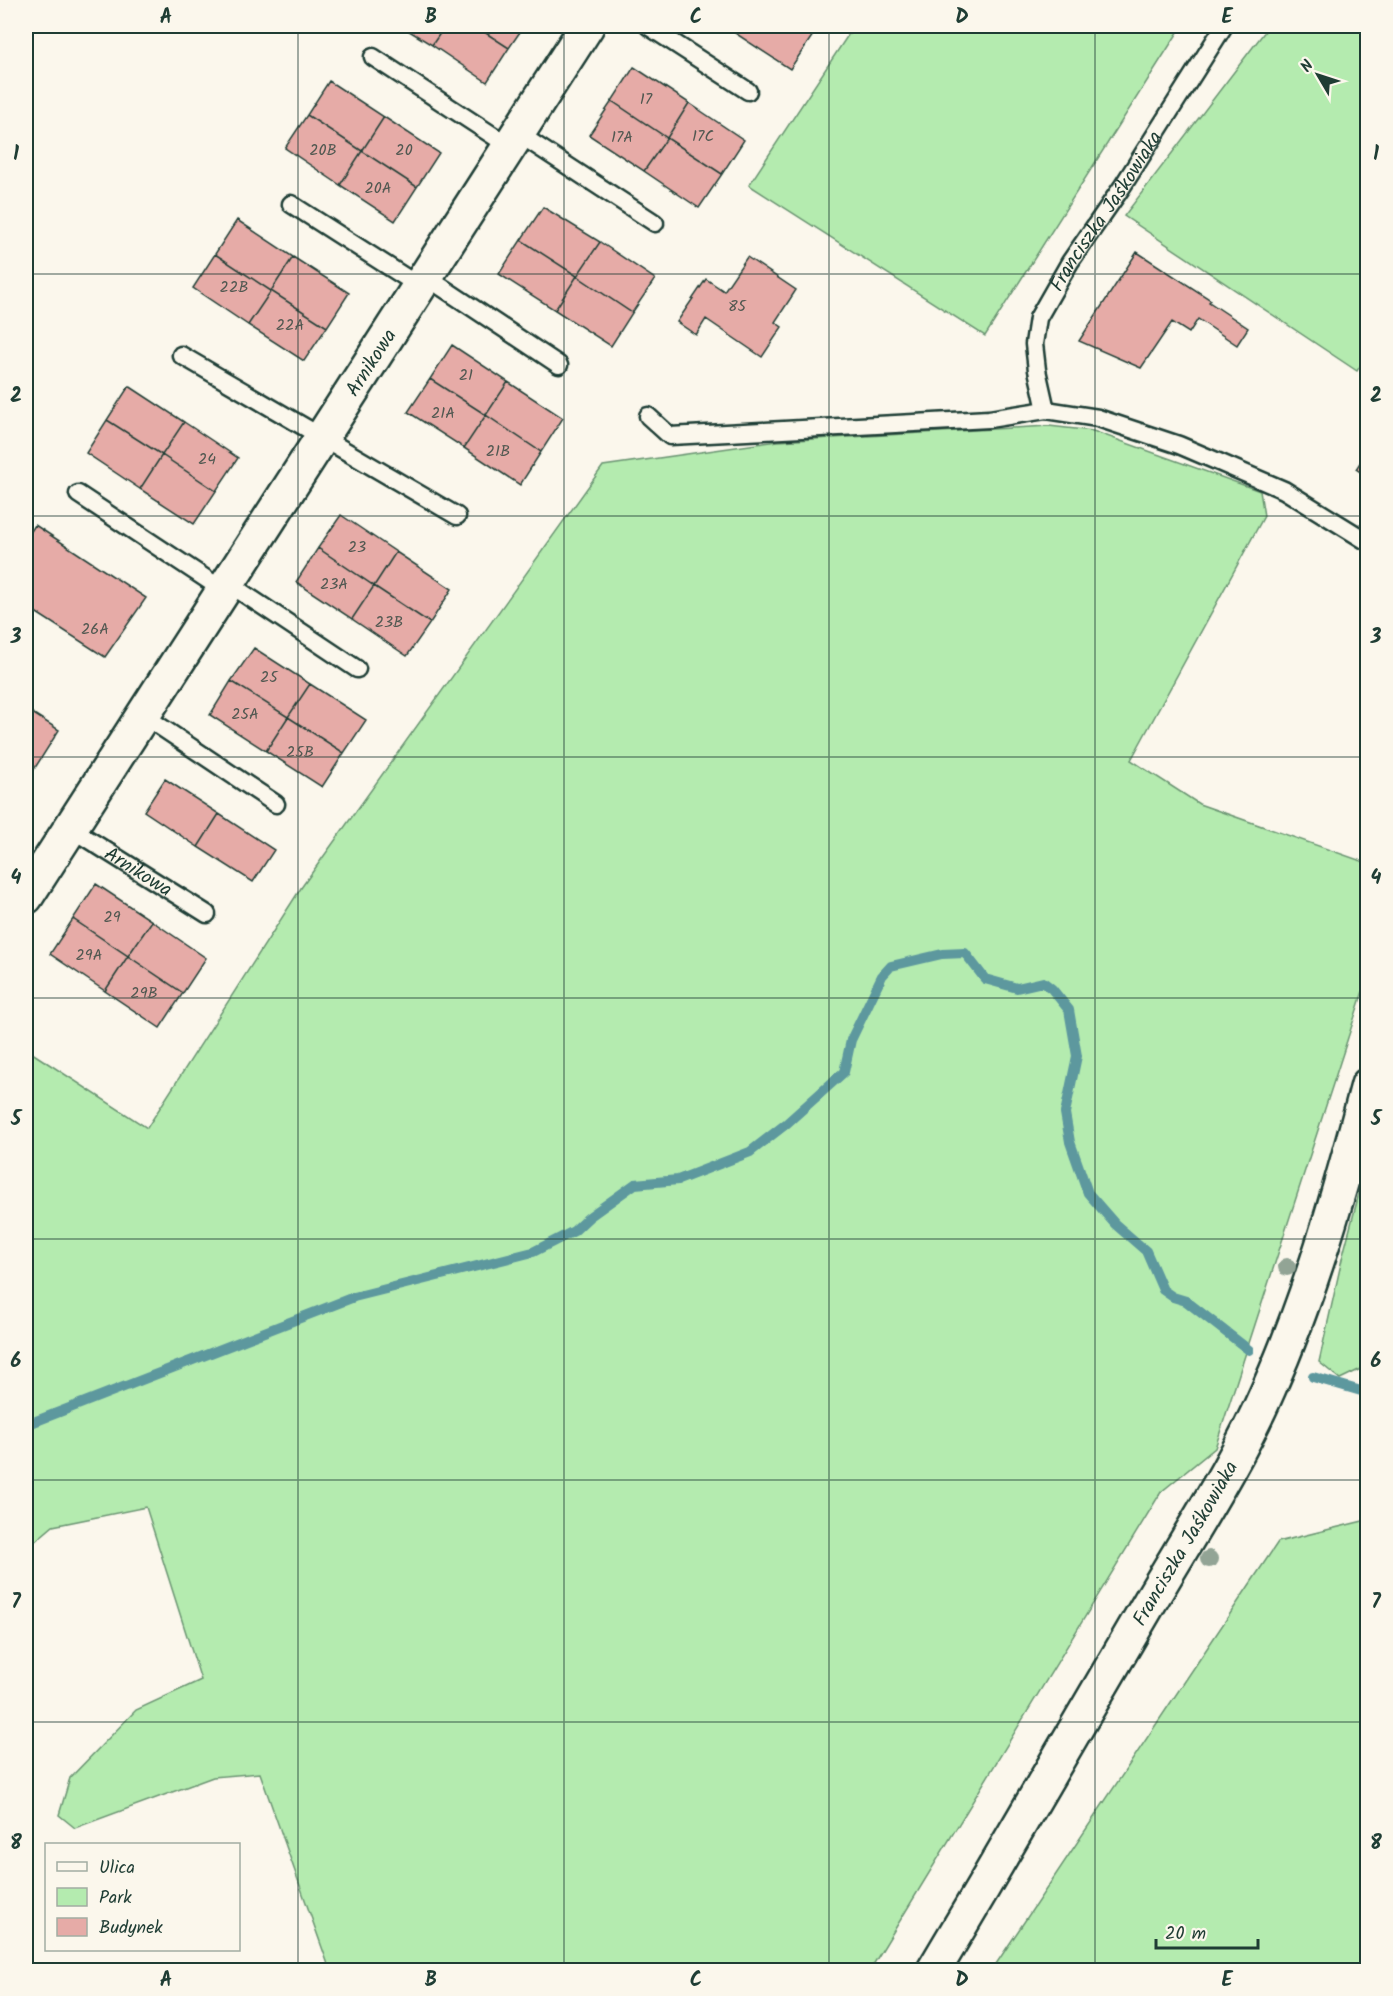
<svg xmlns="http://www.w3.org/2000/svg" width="1393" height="1996" font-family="Kalam,sans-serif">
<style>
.green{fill:#b4ebaf;stroke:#6a9472;stroke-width:1.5}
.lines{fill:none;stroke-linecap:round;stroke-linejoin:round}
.stream{stroke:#5d989e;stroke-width:10}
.building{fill:#e6aba7;stroke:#1f3d34;stroke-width:1.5}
.lane-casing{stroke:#1f3d34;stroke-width:21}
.street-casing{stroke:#1f3d34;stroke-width:38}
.secondary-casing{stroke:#1f3d34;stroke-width:38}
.lane{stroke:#fbf7ec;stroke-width:16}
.street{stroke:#fbf7ec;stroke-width:33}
.secondary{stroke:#fbf7ec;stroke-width:33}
.tree{fill:#92a495}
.grid{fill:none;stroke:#1f3d34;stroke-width:1.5;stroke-opacity:0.55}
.labels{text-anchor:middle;stroke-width:5;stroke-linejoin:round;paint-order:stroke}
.number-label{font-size:16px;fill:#515851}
.street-label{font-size:20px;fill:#1f3d34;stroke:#fbf7ec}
.neatline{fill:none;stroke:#1f3d34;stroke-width:2}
.grid-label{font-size:20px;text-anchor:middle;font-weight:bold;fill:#1f3d34}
</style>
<rect width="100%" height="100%" fill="#fbf7ec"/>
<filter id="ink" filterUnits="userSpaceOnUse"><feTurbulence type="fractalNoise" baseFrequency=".0167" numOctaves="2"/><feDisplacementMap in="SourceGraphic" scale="12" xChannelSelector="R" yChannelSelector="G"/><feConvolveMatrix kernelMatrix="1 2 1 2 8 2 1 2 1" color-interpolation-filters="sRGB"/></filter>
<g filter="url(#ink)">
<path class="green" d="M854,26H1182L985,336L749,185Z
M1269,26H1367L1368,354L1357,371L1124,216Z
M1049,426L1093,431L1260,491L1264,516L1131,760L1199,804L1367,863V979L1215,1448L1161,1492L870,1970H330L260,1773L213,1777L75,1828L59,1815L70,1778L136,1710L201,1680L146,1507L53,1526L26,1549V1049L147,1128L301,888L603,466L778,441Z
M1367,1163V1366L1340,1379L1319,1362L1342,1259Z
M1367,1520V1970H992L1278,1542Z"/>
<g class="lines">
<path class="stream" d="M1313,1377L1368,1393
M26,1425L354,1297L533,1252L574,1231L589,1217L635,1184L678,1180L750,1152L786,1124L844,1072L851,1040L882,976L891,966L942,954L965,953L985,979L1017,988L1043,982L1052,989L1069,1010L1077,1056L1065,1113L1070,1142L1088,1193L1115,1224L1146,1251L1163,1290L1173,1297L1186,1301L1249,1350"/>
</g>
<path class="building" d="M401,26H445L432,45Z
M445,26H475L509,48L487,82L432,45Z
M475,26H524L509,48Z
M740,26H799L813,35L790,69L735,33Z
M799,26H819L813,35Z
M634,67L689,103L667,138L612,101Z
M329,81L384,117L362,151L307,115Z
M612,101L667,138L644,171L589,135Z
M689,103L744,140L722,174L667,138Z
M307,115L362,151L340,185L285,148Z
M384,117L439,153L417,187L362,151Z
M667,138L722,174L699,208L644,171Z
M362,151L417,187L395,221L340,185Z
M543,207L600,242L577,276L521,240Z
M237,220L293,257L271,291L215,254Z
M521,240L577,276L555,310L499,274Z
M600,242L655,279L632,313L577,276Z
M1137,252L1211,300L1209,302L1248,328L1237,345L1198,319L1189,333L1172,322L1141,368L1079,341Z
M215,254L271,291L248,325L193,288Z
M293,257L349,293L327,327L271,291Z
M747,257L796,290L775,322L782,327L762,357L706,319L696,335L677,322L706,279L724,291Z
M577,276L632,313L611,346L555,310Z
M271,291L327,327L304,361L248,325Z
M452,345L508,382L486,415L430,379Z
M430,379L486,415L464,448L408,412Z
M508,382L563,418L541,452L486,415Z
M129,386L184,422L162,455L107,420Z
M486,415L541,452L520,485L464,448Z
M107,420L162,455L140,489L86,453Z
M184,422L238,458L216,491L162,455Z
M1368,450V477L1356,469Z
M162,455L216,491L194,524L140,489Z
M341,515L396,552L374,586L318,548Z
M35,525L146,598L105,657L26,606V539Z
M318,548L374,586L352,619L296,582Z
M396,552L452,589L430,623L374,586Z
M374,586L430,623L407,656L352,619Z
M254,648L310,684L288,717L231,681Z
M231,681L288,717L266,751L210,715Z
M310,684L366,720L344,753L288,717Z
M26,709L59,730L26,782Z
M288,717L344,753L322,787L266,751Z
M165,779L219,814L198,847L144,811Z
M219,814L274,850L253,882L198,847Z
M96,884L152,921L128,956L73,919Z
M73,919L128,956L105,991L50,954Z
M152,921L206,958L183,993L128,956Z
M128,956L183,993L160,1028L105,991Z"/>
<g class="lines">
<g class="lane-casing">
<g id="lane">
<path d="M648,26L748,91"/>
<path d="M373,57L509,146"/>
<path d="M519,134L655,223"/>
<path d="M291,204L419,286"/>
<path d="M425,276L559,365"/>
<path d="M181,355L457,516"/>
<path id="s1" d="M1046,410L1037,370L1034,344L1038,318L1070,262L1122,187L1224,26"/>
<path d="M648,416L670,436L989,419L1046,410L1098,418L1179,445L1284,490L1368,542"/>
<path d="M78,494L223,590"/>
<path d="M228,583L357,669"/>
<path d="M143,715L276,804"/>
<path id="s2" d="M70,828L207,914"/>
</g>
</g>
<g class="street-casing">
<g id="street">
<path id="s3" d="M26,897L587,26"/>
</g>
</g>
<g class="secondary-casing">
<g id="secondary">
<path id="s4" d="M934,1970C1006,1849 1077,1728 1148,1605C1189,1535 1237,1462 1269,1388C1312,1291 1341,1187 1368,1085"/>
</g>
</g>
<use href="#lane" class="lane"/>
<use href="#street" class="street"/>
<use href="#secondary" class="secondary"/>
</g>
<g class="tree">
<circle cx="1287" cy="1267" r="9"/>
<circle cx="1209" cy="1559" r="9"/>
</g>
</g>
<path class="grid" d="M298,26V1970M564,26V1970M829,26V1970M1095,26V1970M26,274H1368M26,516H1368M26,757H1368M26,998H1368M26,1239H1368M26,1480H1368M26,1722H1368"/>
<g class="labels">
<g class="number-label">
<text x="646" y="104">17</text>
<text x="703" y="141">17C</text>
<text x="622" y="142">17A</text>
<text x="323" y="155">20B</text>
<text x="404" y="155">20</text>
<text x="378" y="193">20A</text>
<text x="234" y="292">22B</text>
<text x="737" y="311">85</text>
<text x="290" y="330">22A</text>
<text x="466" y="380">21</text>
<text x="443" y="418">21A</text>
<text x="498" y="456">21B</text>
<text x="207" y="464">24</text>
<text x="357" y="552">23</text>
<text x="334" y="589">23A</text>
<text x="389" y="627">23B</text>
<text x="95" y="634">26A</text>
<text x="269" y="682">25</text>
<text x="245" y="719">25A</text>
<text x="300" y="757">25B</text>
<text x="112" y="922">29</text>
<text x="89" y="960">29A</text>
<text x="144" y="998">29B</text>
</g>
<g class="street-label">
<text dy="7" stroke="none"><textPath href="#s1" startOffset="220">Franciszka Jaśkowiaka</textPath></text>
<text dy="7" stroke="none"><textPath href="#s3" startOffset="636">Arnikowa</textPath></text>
<text dy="7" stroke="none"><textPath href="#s2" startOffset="81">Arnikowa</textPath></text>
<text dy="7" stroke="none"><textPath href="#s4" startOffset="495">Franciszka Jaśkowiaka</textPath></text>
</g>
</g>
<rect width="1393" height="1996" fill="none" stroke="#fbf7ec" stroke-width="66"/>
<rect x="45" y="1843" width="195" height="108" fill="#fbf7ec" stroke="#a3ada2" stroke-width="1.5"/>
<rect x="57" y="1862" width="30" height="9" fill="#fbf7ec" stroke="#a3ada2" stroke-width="1.5"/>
<text x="99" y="1873" font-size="18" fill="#1f3d34">Ulica</text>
<rect x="57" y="1888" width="30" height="18" fill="#b4ebaf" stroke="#a3ada2" stroke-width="1.5"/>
<text x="99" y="1903" font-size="18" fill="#1f3d34">Park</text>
<rect x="57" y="1918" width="30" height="18" fill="#e6aba7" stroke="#a3ada2" stroke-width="1.5"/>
<text x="99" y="1933" font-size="18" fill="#1f3d34">Budynek</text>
<g transform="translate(1318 75) rotate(309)" stroke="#fbf7ec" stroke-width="4.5" paint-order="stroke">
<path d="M0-4.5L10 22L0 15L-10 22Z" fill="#1f3d34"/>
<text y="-9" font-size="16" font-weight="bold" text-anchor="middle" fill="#1f3d34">N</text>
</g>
<path d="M1156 1939v9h102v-9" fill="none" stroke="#1f3d34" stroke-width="3"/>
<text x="1165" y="1939" font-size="18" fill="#1f3d34" stroke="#fbf7ec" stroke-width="4.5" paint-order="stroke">20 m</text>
<rect x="33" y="33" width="1327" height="1930" class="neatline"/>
<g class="grid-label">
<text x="166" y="23">A</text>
<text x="431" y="23">B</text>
<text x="696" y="23">C</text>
<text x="962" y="23">D</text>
<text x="1227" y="23">E</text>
<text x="16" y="160">1</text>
<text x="1376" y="160">1</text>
<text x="16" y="402">2</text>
<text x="1376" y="402">2</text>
<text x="16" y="643">3</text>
<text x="1376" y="643">3</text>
<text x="16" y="884">4</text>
<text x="1376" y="884">4</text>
<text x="16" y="1125">5</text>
<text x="1376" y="1125">5</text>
<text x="16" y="1367">6</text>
<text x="1376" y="1367">6</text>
<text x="16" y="1608">7</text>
<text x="1376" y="1608">7</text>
<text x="16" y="1849">8</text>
<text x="1376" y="1849">8</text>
<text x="166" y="1986">A</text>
<text x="431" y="1986">B</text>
<text x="696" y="1986">C</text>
<text x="962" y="1986">D</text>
<text x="1227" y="1986">E</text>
</g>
</svg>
